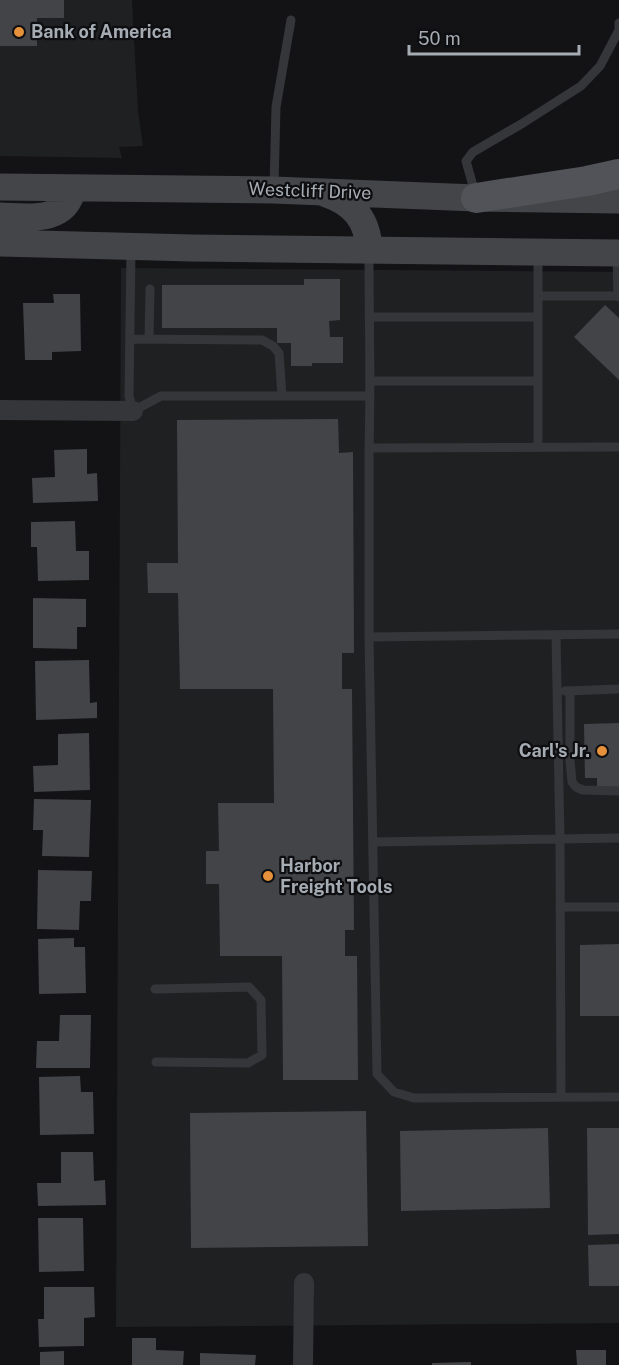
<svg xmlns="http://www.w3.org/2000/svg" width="619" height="1365" font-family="'Public Sans',sans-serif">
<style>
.built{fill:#1f2022}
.building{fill:#424448}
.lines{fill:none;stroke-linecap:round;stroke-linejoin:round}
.service{stroke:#343639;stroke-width:9}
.minor{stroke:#343639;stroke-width:20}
.secondary{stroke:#434549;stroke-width:27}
.primary{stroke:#515358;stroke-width:30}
.poi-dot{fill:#e5913b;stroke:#0e0e10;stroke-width:2}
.labels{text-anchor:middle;stroke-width:4.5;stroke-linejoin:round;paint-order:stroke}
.poi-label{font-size:18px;font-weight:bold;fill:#a6acb4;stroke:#0e0e10;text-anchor:start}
.street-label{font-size:18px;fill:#a6acb4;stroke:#0e0e10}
</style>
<rect width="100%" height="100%" fill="#131315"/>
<path class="built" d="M0,0H132L138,111L143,146L119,147L122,158L0,156Z
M121,268L619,272V1323L116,1327Z"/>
<path class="building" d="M0,0H64V18H37V46H0Z
M304,279H340V320L329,321L330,337H343V363H312V366H291V343H277V328H162V285H304Z
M53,294H80L81,351L52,352V360H25L23,303H54Z
M605,305L619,318V380L574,337Z
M338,419L339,453L353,452L354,653H342V689H352L354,930H345V956H357L358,1080H283L282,956H220L219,884H206V851H219L218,803H274L273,689H180L178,593H148L147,563H178L177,420Z
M87,449V474L97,473L98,501L33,503L32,478L55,477L54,450Z
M75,521L76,551H89V580L38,581L37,547H31V522Z
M33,598L86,599V627H77V649L33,648Z
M89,660L90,703L97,702V718L36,720L35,661Z
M619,723V788L597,789V778H585L584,724Z
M89,733L90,790L34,792L33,766L58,765V734Z
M34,799L91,800L89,857L42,856L43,830H33Z
M38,870L92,871L91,901H80L79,930L37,929Z
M74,938V947H85L86,993L39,994L38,939Z
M619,944V1016H580V945Z
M60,1015H91L90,1068H36L37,1041H59Z
M80,1076L81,1092H93L94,1134L40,1135L39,1077Z
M366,1111L368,1246L191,1248L190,1113Z
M548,1128L550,1208L401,1211L400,1131Z
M587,1128H619V1234L588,1235Z
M61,1152H93L94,1181L105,1180L106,1205L38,1206L37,1183H61Z
M38,1218H83L84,1271L39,1272Z
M619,1244V1286H589L588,1245Z
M44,1287H94L95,1317L84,1318V1346L39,1347L38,1319H44Z
M132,1338H156V1350L184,1351L183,1365H132Z
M576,1350H606V1365H577Z
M64,1351V1365H40V1352Z
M200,1353L256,1355L255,1365H200Z
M471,1362V1365H432V1363Z"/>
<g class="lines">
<path class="service" d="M274,187L276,107L291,20
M475,193L466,161L473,152L523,123L581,86L600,66L619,30V23
M131,249L129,396L133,411L161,396H370
M369,254C369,319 371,383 369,448L619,447
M617,255L618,296L619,297
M538,296H618
M369,317H538
M130,339L262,340L273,346L279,353L282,396
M149,339L150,289
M370,381H538
M538,447V254
M369,448V637L619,634
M556,635L560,839L561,1097
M369,637L377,1074L394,1092L414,1098L619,1097
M565,691L619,689
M570,691V760L572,782L576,787L583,790L619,791
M373,842L619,838
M560,907H619
M155,989L249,987L261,1000L262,1055L248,1063L156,1062"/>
<path class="minor" d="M0,410L133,411
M303,1365L304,1283"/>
<path class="secondary" d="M0,187L273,190L476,198L619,200
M324,193C353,202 368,220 369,250
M0,216C29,217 65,224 73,188
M0,243L192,248L619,253"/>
<path class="primary" d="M476,198L587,181L619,174"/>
</g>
<g class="poi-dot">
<circle cx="19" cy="32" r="6"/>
<circle cx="602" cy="751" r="6"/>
<circle cx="268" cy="876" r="6"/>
</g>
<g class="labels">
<g class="poi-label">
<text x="31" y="38">Bank of America</text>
<text x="590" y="757" text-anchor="end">Carl's Jr.</text>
<text x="280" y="872">Harbor<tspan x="280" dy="21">Freight Tools</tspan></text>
</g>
<g class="street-label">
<text transform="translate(310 191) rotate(2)" y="6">Westcliff Drive</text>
</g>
</g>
<path d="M409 45v9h170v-9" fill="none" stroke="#a6acb4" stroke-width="3"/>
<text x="418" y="45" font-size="18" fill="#a6acb4" stroke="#0e0e10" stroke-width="4.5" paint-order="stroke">50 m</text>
</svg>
